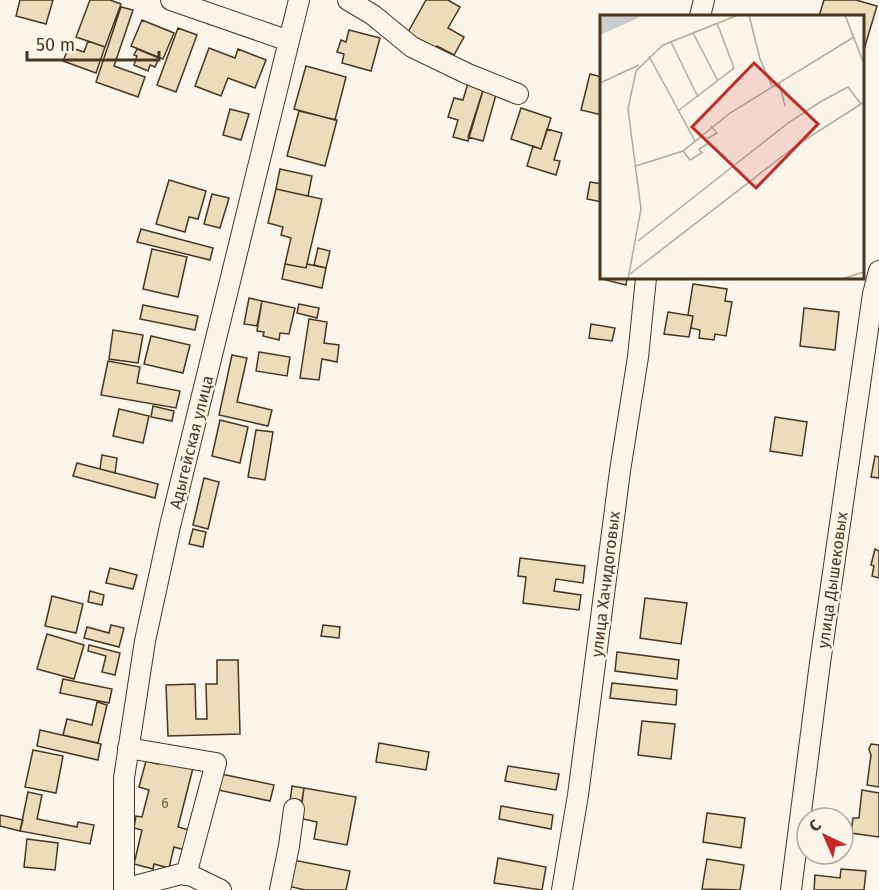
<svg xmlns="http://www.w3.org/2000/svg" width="879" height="890" font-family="'Fira Sans',sans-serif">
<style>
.building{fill:#ecdcbc;stroke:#4a3520;stroke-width:1.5}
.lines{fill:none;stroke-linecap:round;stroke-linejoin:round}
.minor-casing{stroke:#4a3520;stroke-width:22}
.minor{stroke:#fbf6e9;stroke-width:20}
.labels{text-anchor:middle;stroke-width:4.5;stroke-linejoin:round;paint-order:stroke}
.number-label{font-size:14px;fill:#725f47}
.street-label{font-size:16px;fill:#4a3520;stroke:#fbf6e9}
.inset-road{fill:none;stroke:#b4a999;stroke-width:1.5}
.view{fill:#c62828;fill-opacity:0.15;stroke:#c62828;stroke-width:3}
.inset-edge{fill:none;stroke:#4a3520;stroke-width:3}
</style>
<rect width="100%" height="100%" fill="#fbf6e9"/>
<path class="building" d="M20,0H53L46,24L16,16Z
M90,0H110L121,4L105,47L76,37Z
M426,0H448L460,7L448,28L464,37L454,55L437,46L434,52L407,34Z
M824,0H856L877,6L862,56V16H819Z
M121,7L133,10L114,66L145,77L138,97L96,82Z
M142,20L174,33L163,59L131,46Z
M178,28L197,35L176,92L157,85Z
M349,30L380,38L371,71L342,63L344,54L337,52L341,40L346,42Z
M88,41L105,47L96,73L63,61L69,47L84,52Z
M209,48L235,58L238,49L266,60L255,88L228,78L221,96L195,86Z
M137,49L159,58L155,67L150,65L148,71L134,65L137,56L134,55Z
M306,66L346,77L335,120L294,109Z
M590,74L602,77V115L581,110Z
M468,83L484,87L468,141L453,137L458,120L448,117L454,98L463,100Z
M484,87L497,91L483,141L468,137Z
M521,108L551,118L541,149L511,139Z
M230,109L249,114L241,140L223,135Z
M299,111L337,120L325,166L287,156Z
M547,129L562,133L554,160L560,161L556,175L527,166L533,146L541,149Z
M280,169L312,176L308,196L276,189Z
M169,180L206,191L198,219L189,217L185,232L156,224Z
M590,182L602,184V202L587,199Z
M276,189L322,199L306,268L285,264L291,238L281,235L283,227L268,223Z
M212,194L229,198L220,228L204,224Z
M141,229L213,248L210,260L137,242Z
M318,248L330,251L326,268L314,265Z
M152,249L187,257L178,297L143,289Z
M285,264L306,268L307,264L326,268L322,288L282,279Z
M602,278H627L626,285L602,279Z
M693,284L727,289L725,301L732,302L726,336L715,334L714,340L699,338L700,330L691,328L693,316L688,315Z
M249,298L262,301L257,326L244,324Z
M262,301L295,308L289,334L280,333L279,340L263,336L264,332L257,331Z
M299,304L319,308L317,318L297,313Z
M143,305L198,316L195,330L140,319Z
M804,308L839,312L835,350L800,346Z
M668,312L693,316L689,337L664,334Z
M309,319L327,322L324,343L339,345L337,362L322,359L319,380L300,378Z
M591,324L615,328L612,341L589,338Z
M113,330L143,335L138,363L109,359Z
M151,336L190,345L183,373L144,364Z
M259,352L290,357L287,376L256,371Z
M232,355L247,358L237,402L272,410L268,426L219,415Z
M108,361L140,367L137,383L180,391L176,408L101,395Z
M153,406L174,411L172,421L151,417Z
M119,409L149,416L143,443L113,436Z
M775,417L807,422L802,456L770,451Z
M220,420L248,427L240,463L212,456Z
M256,430L273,432L265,480L248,477Z
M102,455L117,458L115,473L100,469Z
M875,456L879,457V478L871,477Z
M77,463L158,484L155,498L73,476Z
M204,478L219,482L208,529L193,525Z
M193,529L206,532L203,547L189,544Z
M875,549L879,551V578L872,576L874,566L871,565Z
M520,558L585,566L583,583L556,579L554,591L581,595L579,610L523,603L526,577L518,576Z
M110,568L137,575L133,589L106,583Z
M90,591L104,595L102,605L88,602Z
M52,596L83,604L76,633L45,626Z
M645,598L687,603L681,644L640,638Z
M111,625L124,628L119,647L84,638L87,627L109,633Z
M323,625L340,627L339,638L321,636Z
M47,634L84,645L74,679L37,669Z
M89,645L120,653L115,675L102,672L106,656L88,651Z
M617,652L679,660L677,679L615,671Z
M217,660H238L240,734L168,736L166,685L195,684L196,719H207L206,684H217Z
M63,679L112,689L109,703L60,693Z
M612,683L677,690L676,705L610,698Z
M97,702L107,705L98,743L63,735L67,719L92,725Z
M642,721L675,724L671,759L638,755Z
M40,730L101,744L98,760L37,746Z
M379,743L429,752L426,770L376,762Z
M871,744L879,745V787L867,785L871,755L869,749Z
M33,750L63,756L56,793L25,787Z
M159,760L193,768L178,827L193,831L188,851L174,847L169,868L154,864L153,869L134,864L142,830L134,828L136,816L142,817L149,790L139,787L146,761L158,764Z
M508,766L559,774L556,790L505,781Z
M221,774L274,785L270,801L218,790Z
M292,786L304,788L302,803L290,802Z
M304,788L356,797L347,845L314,839L317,822L299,818Z
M862,790L879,793V837L851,833L853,818H859Z
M28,792L42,795L37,819L77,827L78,822L94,825L90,844L20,831Z
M501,806L553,815L551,829L499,819Z
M707,813L745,818L741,848L703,842Z
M0,815L23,820L20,831L0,826Z
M27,839L58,843L55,870L24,867Z
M498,858L546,867L542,890L494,883Z
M707,859L744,865L740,890L702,889Z
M293,860L350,871L346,890H305L288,886Z
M841,869L866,871L864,890H814L815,875L840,878Z"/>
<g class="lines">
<g class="minor-casing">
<path id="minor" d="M171,0L289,41
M348,0L373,15L412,47L468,74L518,94
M700,16L704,0
M128,748L216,763L186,875
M124,889L181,874L192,876L221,890
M124,890V778L145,641L170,526L299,0
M280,890L289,846L294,809
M562,890L578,795L620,471L638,357L646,278
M791,890L820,663L873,294L879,271"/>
</g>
<use href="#minor" class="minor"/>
</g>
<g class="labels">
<g class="number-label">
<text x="165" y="808">6</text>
</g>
<g class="street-label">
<text transform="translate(191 442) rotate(-76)" y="6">Адыгейская улица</text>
<text transform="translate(832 580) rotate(-82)" y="6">улица Дышековых</text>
<text transform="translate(605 584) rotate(-83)" y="6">улица Хачидоговых</text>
</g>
</g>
<g transform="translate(600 15)">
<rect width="264" height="264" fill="#fbf6e9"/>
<path d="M2,0H45L0,20Z" fill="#c9cecd"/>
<path class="inset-road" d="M149,0L160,44L172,71M245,0L264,49M93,18L118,66M71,27L98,82M49,41L95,126M179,67L185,91M0,68L39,50M78,96L134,53L117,8M101,120L109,128L99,134L102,138M107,124L117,118L111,111M83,136L90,145L103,137M36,151L83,136L130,98L254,22M38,226L188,108L220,87L248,72L261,89M30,259L197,130L264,87M28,264L41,194L28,94L36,56L63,30L138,0M242,264L264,257"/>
<path class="view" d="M154,48L218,109L156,173L92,112Z"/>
<rect width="264" height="264" class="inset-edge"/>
</g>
<g transform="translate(825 836) rotate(316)"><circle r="28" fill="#fbf6e9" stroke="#b4a999" stroke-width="1.5"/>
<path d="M0-4.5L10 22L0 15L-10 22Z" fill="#c62828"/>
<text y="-9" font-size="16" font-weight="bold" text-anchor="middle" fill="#4a3520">С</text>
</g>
<path d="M27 51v9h132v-9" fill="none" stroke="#4a3520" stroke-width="3"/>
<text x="36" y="51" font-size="18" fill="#4a3520" stroke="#fbf6e9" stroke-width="4.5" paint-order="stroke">50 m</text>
</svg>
